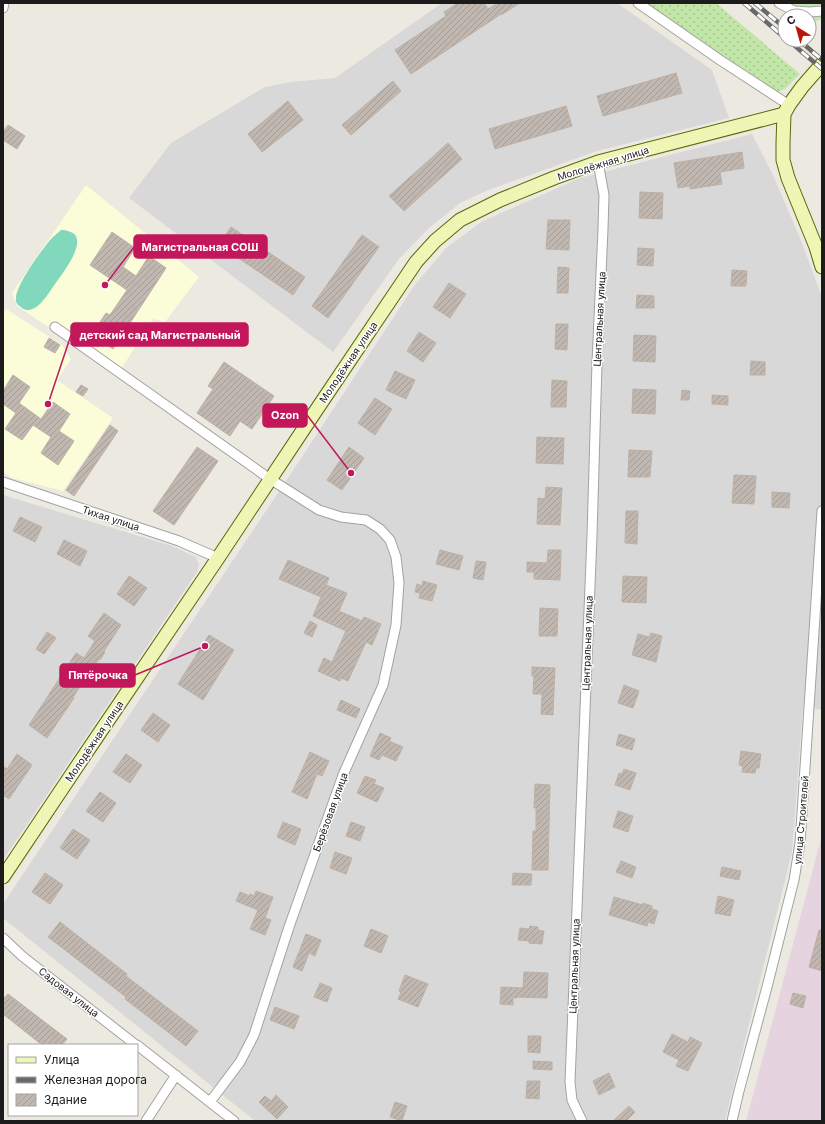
<svg xmlns="http://www.w3.org/2000/svg" width="825" height="1124" font-family="Inter,sans-serif">
<style>
.residential{fill:#d9d8d8}
.industrial{fill:#e5d3e0}
.education{fill:#fafdd8}
.grass{fill:url(#grass-dots)}
.garden{fill:#c2e5a8}
.pitch{fill:#81d8bc}
.building{fill:url(#building-hatch);stroke:#bdb0a4}
.lines{fill:none;stroke-linecap:round;stroke-linejoin:round}
.street-casing{stroke:#a2a2a2;stroke-width:11}
.secondary-casing{stroke:#59690a;stroke-width:15}
.street{stroke:#fff;stroke-width:9}
.secondary{stroke:#eef5b5;stroke-width:13}
.rail-casing{stroke:#696969;stroke-width:4.5}
.rail{stroke:#fff;stroke-width:3;stroke-dasharray:9;stroke-linecap:butt}
.labels{text-anchor:middle;stroke-width:3;stroke-linejoin:round;paint-order:stroke}
.street-label{font-size:10px;fill:#1b1b1b;stroke:#fff}
.leader{fill:none;stroke:#c2185b;stroke-width:1.5}
.callout-dot{fill:#c2185b;stroke:#fff;stroke-width:1.5}
.callout{fill:#c2185b;stroke:#c2185b;stroke-width:1.5}
.callout-label{font-size:11px;text-anchor:middle;font-weight:bold;fill:#fff}
</style>
<defs>
<pattern id="grass-dots" width="8" height="8" patternUnits="userSpaceOnUse"><rect width="8" height="8" fill="#c2e5a8"/><path d="M2 2h.1M6 6h.1" fill="none" stroke="#a6c490" stroke-width="1.8" stroke-linecap="round"/></pattern>
<pattern id="building-hatch" width="6" height="6" patternUnits="userSpaceOnUse"><rect width="6" height="6" fill="#c0b8b0"/><path d="M-1 1l2-2M0 6l6-6M5 7l2-2" fill="none" stroke="#a49e97"/></pattern>
</defs>
<rect width="100%" height="100%" fill="#ece9e0"/>
<path class="residential" d="M442,3H617L712,70L729,118L597,151L486,191L460,203L429,228L399,259L333,352L129,198L171,143L265,87L291,82L335,78Z
M752,134L773,175L800,238L821,294L822,302V710L803,706L792,852L725,1121H255L3,918V904L292,472L414,286L446,248L481,222L580,178Z
M3,495L172,546L196,557L199,564L197,572L3,860Z"/>
<path class="industrial" d="M822,835V1121H746Z"/>
<path class="education" d="M86,185L199,277L165,322L153,319L121,369L52,322L48,327L17,306L12,293Z
M6,309L62,345L71,359L57,380L113,418L63,491L12,478L3,472V313Z"/>
<path class="grass" d="M636,3H716L800,74L785,89L775,93Z"/>
<path class="garden" d="M773,3H822V18L817,21L809,18V16H801L783,11Z"/>
<path class="pitch" d="M61,230C67,230 68,231 73,233C87,243 62,274 55,284C48,294 35,317 22,308C18,305 15,303 16,298C16,285 42,249 52,238C55,235 58,233 61,230Z"/>
<path class="building" d="M458,3H484L488,9L498,3H520L501,15V14L411,74L395,50L446,16L444,12Z
M676,73L682,93L603,116L597,96Z
M393,81L401,91L351,135L342,125Z
M288,101L303,120L262,152L248,134Z
M566,106L572,126L495,149L489,129Z
M8,125L25,136L17,149L3,140V132Z
M448,143L462,159L404,211L389,196Z
M742,152L744,168L720,172L722,184L690,189V186L678,188L674,163Z
M640,192L663,193L662,219L639,218Z
M548,220H570L569,250L546,249Z
M231,227L305,277L293,295L219,245Z
M112,232L135,248L123,267L136,276L149,256L166,268L113,349L92,334L106,313L110,315L127,290L90,265Z
M362,235L379,247L328,318L312,306Z
M638,248L654,249L653,266L637,265Z
M558,267L569,268L568,293H557Z
M732,270L747,271L746,286H731Z
M449,283L466,294L450,318L433,307Z
M637,295L654,296V308H636Z
M556,324H568L567,350L555,349Z
M419,332L436,343L423,362L407,351Z
M634,335L656,336L655,362L633,361Z
M49,338L60,345L55,353L44,347Z
M751,361L765,362V375H750Z
M224,362L274,396L252,429L240,421L230,436L197,413L213,389L208,386Z
M395,371L415,380L406,399L386,390Z
M13,375L30,387L19,403L41,419L53,402L70,414L59,431L74,441L58,465L41,453L51,437L33,425L22,440L5,429L16,413L3,404V391Z
M552,380L567,381L566,407H551Z
M81,385L88,389L83,396L76,392Z
M633,389L656,390L655,414L632,413Z
M682,390L690,391L689,400H681Z
M712,395L728,396V405L712,404Z
M375,398L392,409L375,435L358,423Z
M110,425L118,431L74,496L66,490Z
M537,437L564,438L563,464L536,463Z
M197,447L218,461L174,525L153,511Z
M349,447L364,458L342,490L327,480Z
M629,450L652,451L650,477H628Z
M734,475L756,476L754,504L732,503Z
M546,487L562,488L560,525L537,524L538,498L545,499Z
M772,492L790,493L789,508L772,507Z
M626,511H638L637,544L625,543Z
M20,517L42,527L35,542L13,531Z
M64,540L87,551L80,566L57,554Z
M440,550L463,556L459,570L436,564Z
M548,550H561L560,580L534,579V572H527V562L547,563Z
M288,560L329,578L326,585L347,593L339,611L362,621L364,617L381,624L372,645L366,642L348,681L341,678L340,681L318,671L324,658L332,662L346,631L313,616L321,597L279,579Z
M476,561L486,562L483,580L473,578Z
M129,576L147,588L134,606L117,594Z
M623,576L647,577L646,603L622,602Z
M423,581L437,585L432,601L419,598L420,593L415,592L417,584L422,586Z
M540,608L558,609L557,636H539Z
M104,613L121,625L104,651L105,652L100,660L99,659L73,697L74,698L47,738L29,725L76,653L84,658L95,641L88,636Z
M310,621L317,625L312,637L304,633Z
M47,632L56,638L44,654L36,649Z
M651,633L662,636L656,662L632,655L638,634L649,637Z
M209,635L234,650L203,700L178,684Z
M532,667L555,668L553,715L541,714L542,694H533L534,676H532Z
M624,685L639,691L633,708L618,703Z
M341,700L360,709L356,718L337,710Z
M153,713L170,725L158,742L141,730Z
M380,733L391,738L389,741L403,747L396,761L382,755L379,760L370,756Z
M619,734L635,739L632,750L616,745Z
M741,751L761,754L759,768H756L755,773L742,772L743,766L739,765Z
M310,752L329,761L322,776L317,774L307,799L292,792Z
M17,754L32,765L9,799L3,795V766L7,769Z
M126,754L142,765L130,783L113,772Z
M624,769L636,773L630,790L615,785L619,773L622,774Z
M365,776L376,780L374,784L384,788L377,802L357,793Z
M535,784L550,785L548,870H532L533,831H536V808H534Z
M100,792L116,803L103,822L86,811Z
M618,811L633,816L628,832L613,827Z
M283,822L301,829L295,845L277,837Z
M351,822L365,827L360,841L346,836Z
M73,829L90,840L77,859L60,848Z
M335,852L352,858L346,874L330,868Z
M621,861L636,867L632,878L616,872Z
M722,867L741,871L739,880L720,876Z
M45,873L63,885L50,904L32,892Z
M513,873L532,874L531,885H512Z
M256,891L273,897L265,918L271,920L265,935L250,929L258,910L236,901L240,892L250,896V894L254,896Z
M718,896L734,900L730,916L715,913Z
M614,897L643,905V903L652,906V909L658,911L654,924L648,922L647,926L609,915Z
M60,922L127,974L126,976L198,1031L186,1046L125,999L126,997L48,937Z
M530,926L538,927V930L544,931L542,944L529,943V941L518,940L520,928L529,929Z
M371,929L388,936L381,953L364,946Z
M819,930H822V971L809,967Z
M306,934L321,940L315,956L309,953L302,971L293,967Z
M524,972L548,973L547,998L517,997V998H513V1005L500,1004L501,987L523,988Z
M405,975L428,984L418,1007L398,999L401,992L399,991Z
M320,983L332,988L327,1002L314,997Z
M793,993L806,996L803,1008L790,1004Z
M8,994L67,1039L62,1045H42L3,1014V999Z
M275,1007L299,1016L294,1029L270,1020Z
M672,1034L688,1042L690,1037L702,1043L688,1071L676,1066L679,1060L663,1052Z
M528,1036H541L540,1053L528,1052Z
M533,1061L552,1062V1070L533,1069Z
M609,1073L615,1087L599,1095L593,1081Z
M527,1081H540L539,1099L526,1098Z
M276,1095L288,1107L277,1119L259,1102L265,1096L271,1101Z
M395,1102L407,1106L402,1121L390,1117Z
M629,1106L635,1112L626,1121H613Z"/>
<g class="lines">
<g class="street-casing">
<path id="street" d="M638,3L720,60L789,105
M779,3L794,11L810,12L822,11
M3,8L4,3
M55,327L270,479L319,510L341,517L366,520L380,529L390,540L396,557L399,583L396,625L383,685L343,775L289,927L254,1035L240,1062L210,1102
M3,482L179,541L218,558
M3,938L22,956L136,1045
M137,1045L234,1121
M146,1121L176,1075
M582,1121L572,1100L570,1082L592,536L597,363L603,229L604,195L598,162
M732,1121L739,1091L767,987L794,880L800,843L822,511"/>
</g>
<g class="secondary-casing">
<path id="secondary" d="M822,64L802,87L789,105L784,114L783,143V160L788,178L816,247L822,267
M3,877L84,756L218,558L315,412L416,262L435,241L460,220L500,200L554,178L598,162L784,114"/>
</g>
<use href="#street" class="street"/>
<use href="#secondary" class="secondary"/>
<g class="rail-casing">
<path id="rail" d="M744,3L785,38
M755,3L785,28
M788,40L822,69
M799,40L822,60"/>
</g>
<use href="#rail" class="rail"/>
</g>
<g class="labels">
<g class="street-label">
<text transform="translate(603 163) rotate(-17)" y="4">Молодёжная улица</text>
<text transform="translate(599 319) rotate(-87)" y="4">Центральная улица</text>
<text transform="translate(348 362) rotate(-56)" y="4">Молодёжная улица</text>
<text transform="translate(111 518) rotate(18)" y="4">Тихая улица</text>
<text transform="translate(587 643) rotate(-88)" y="4">Центральная улица</text>
<text transform="translate(94 741) rotate(-56)" y="4">Молодёжная улица</text>
<text transform="translate(330 812) rotate(-70)" y="4">Берёзовая улица</text>
<text transform="translate(801 820) rotate(-85)" y="4">улица Строителей</text>
<text transform="translate(574 966) rotate(-88)" y="4">Центральная улица</text>
<text transform="translate(69 992) rotate(38)" y="4">Садовая улица</text>
</g>
</g>
<path class="leader" d="M105 285L134 247M48 404L71 335M351 473L307 415M205 646L135 675"/>
<g class="callout-dot">
<circle cx="105" cy="285" r="4"/>
<circle cx="48" cy="404" r="4"/>
<circle cx="351" cy="473" r="4"/>
<circle cx="205" cy="646" r="4"/>
</g>
<g class="callout">
<rect x="134" y="235" width="133" height="23" rx="4"/>
<rect x="71" y="323" width="177" height="23" rx="4"/>
<rect x="263" y="404" width="44" height="23" rx="4"/>
<rect x="60" y="664" width="75" height="23" rx="4"/>
</g>
<g class="callout-label">
<text x="200" y="251">Магистральная СОШ</text>
<text x="160" y="339">детский сад Магистральный</text>
<text x="285" y="419">Ozon</text>
<text x="98" y="679">Пятёрочка</text>
</g>
<rect width="825" height="1124" fill="none" stroke="#1b1b1b" stroke-width="8"/>
<rect x="8" y="1044" width="130" height="72" fill="#ffffff" stroke="#a4a4a4"/>
<rect x="16" y="1057" width="20" height="6" fill="#eef5b5" stroke="#a4a4a4"/>
<text x="44" y="1064" font-size="12" fill="#1b1b1b">Улица</text>
<rect x="16" y="1077" width="20" height="6" fill="#696969" stroke="#a4a4a4"/>
<text x="44" y="1084" font-size="12" fill="#1b1b1b">Железная дорога</text>
<rect x="16" y="1094" width="20" height="12" fill="url(#building-hatch)" stroke="#a4a4a4"/>
<text x="44" y="1104" font-size="12" fill="#1b1b1b">Здание</text>
<g transform="translate(797 28) rotate(323)"><circle r="19" fill="#ffffff" stroke="#a4a4a4"/>
<path d="M0-3L7 15L0 10L-7 15Z" fill="#bb160a"/>
<text y="-6" font-size="11" font-weight="bold" text-anchor="middle" fill="#1b1b1b">С</text>
</g>
</svg>
